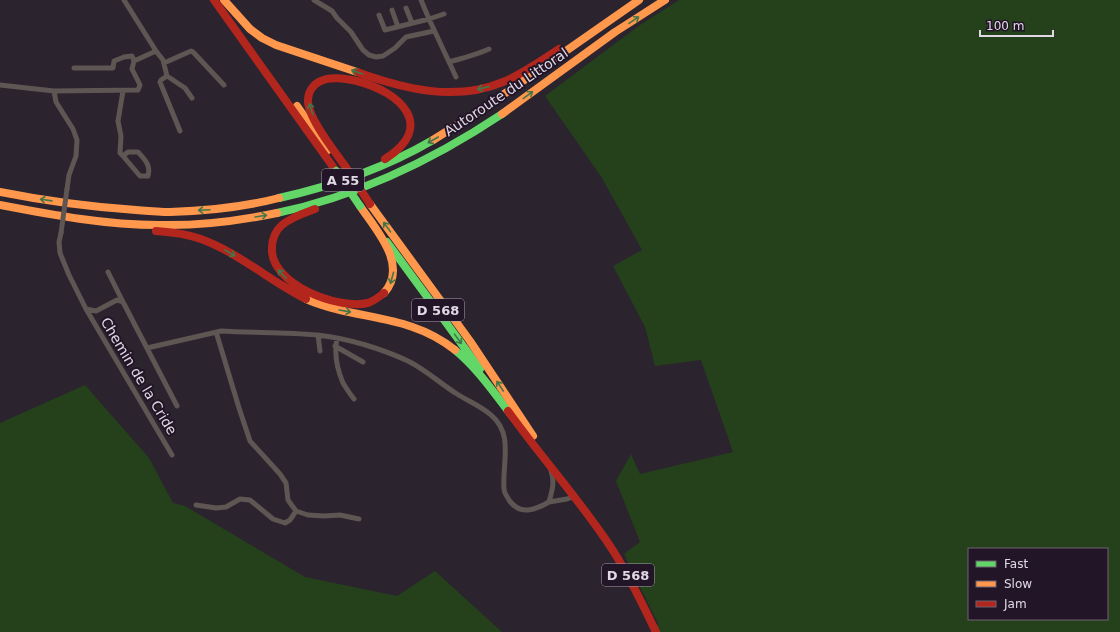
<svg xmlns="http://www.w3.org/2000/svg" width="1120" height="632" font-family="'DejaVu Sans',sans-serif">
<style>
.green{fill:#25411b;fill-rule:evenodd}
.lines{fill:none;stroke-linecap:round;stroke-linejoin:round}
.street{stroke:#5e5652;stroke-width:5}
.fast{stroke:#63d668;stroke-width:8}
.slow{stroke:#ff974d;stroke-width:8}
.jam{stroke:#b3261e;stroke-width:8}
.street-bridge{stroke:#5e5652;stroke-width:5}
.fast-bridge{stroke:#63d668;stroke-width:8}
.jam-bridge{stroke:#b3261e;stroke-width:8}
.oneway{stroke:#427648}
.labels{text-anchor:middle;stroke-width:4;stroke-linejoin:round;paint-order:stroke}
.shield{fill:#221527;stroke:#a79eab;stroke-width:1}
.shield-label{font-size:13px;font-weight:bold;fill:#e0d8e4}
.street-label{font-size:14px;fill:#e0d8e4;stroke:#221527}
</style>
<rect width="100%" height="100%" fill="#2b232e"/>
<path class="green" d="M679,0H1120V632H650L658,624L624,554L640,542L616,481L631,454L640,474L733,452L701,360L655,366L645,327L613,266L642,250L602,178L545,96L640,25ZM969,549H1107V619H969Z
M85,385L149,458L173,503L185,506L305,577L397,596L435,571L502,632H0V423Z"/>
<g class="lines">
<path class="street" d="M314,0L332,11L337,18L351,32L363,50L369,55L376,57L383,56L395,48L406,37L434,31
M421,0L429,19L456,77
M406,8L412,23
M392,10L398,27
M379,15L385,30L429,19L444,14
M156,51L163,60L167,76
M449,62C463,58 476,55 489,49
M164,63L191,51L193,52L224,85
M74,68H113L114,61L124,57L132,56L134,61
M167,76L161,80L160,82L180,131
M167,76L185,88L192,98
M0,85L54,91L138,90L140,85L132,69L134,61L156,51L124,0
M54,91L56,102L73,129L77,140L76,156L69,175L67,189
M123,156L128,152H138C145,160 151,165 148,176H140L123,156L120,153L121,136L118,121L123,91
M61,233L59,242L60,253L69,275L86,309L172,455
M108,272L123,302
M86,309L96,311L117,300L123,302L177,406
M318,335L320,351
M337,338C334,353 337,369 343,383C346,388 350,394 354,399
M335,346L363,362
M147,348L217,332
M551,471C555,482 552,491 549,502L567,499L573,497L574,494
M196,505L216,508L226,507L240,499L250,500L273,519L285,523L290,520L296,511
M359,519L340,515L324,516L308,515L296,511L288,500L286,483L280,474L250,441L239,408L217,335V332L220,331C253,333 285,332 317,335C347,338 383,349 410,362C427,371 441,384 457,394C468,401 481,406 491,415C514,434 502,463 504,489C504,493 507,496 509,500C520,516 535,510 549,502"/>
<path class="fast" d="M279,198C333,186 385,168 433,140
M277,213C358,196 433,160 502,114
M387,242L480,369
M455,350C478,369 494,393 512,416"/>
<path class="slow" d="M224,0L250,29L262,38L276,45L357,72
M297,106L328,150
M502,114L615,32L665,0
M433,140L484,108L639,0
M0,192C45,201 90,207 136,210C148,211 159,212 170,212C206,211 244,207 279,198
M370,204L470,341L533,436
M0,205C52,215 106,225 159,225C199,226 238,221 277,213
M360,206C376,230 409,265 384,293
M306,299C357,321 409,313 455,350"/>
<path class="jam" d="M214,0L336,171
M357,72C404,89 455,102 503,82C523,74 541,61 559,49
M345,166C335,152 307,117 308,100C308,92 313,84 321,81C331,76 346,79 357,81C400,92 437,126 385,159
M315,209C304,213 291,217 282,225C276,230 272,239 272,247C269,284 338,310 368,303C374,301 379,297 384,293
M156,231C171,232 187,234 201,239C239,253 270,281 306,299
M508,411C541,457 579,499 610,546C628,573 642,603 656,632"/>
<path class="street-bridge" d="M61,233L67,189"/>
<path class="fast-bridge" d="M336,171L360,206"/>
<path class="jam-bridge" d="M345,166L370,204"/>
</g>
<defs><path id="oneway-shaft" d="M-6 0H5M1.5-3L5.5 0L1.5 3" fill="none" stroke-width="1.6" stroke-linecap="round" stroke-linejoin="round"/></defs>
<g class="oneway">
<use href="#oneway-shaft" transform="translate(634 20) rotate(-34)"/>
<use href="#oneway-shaft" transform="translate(357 72) rotate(-161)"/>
<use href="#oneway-shaft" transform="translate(483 88) rotate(167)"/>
<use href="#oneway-shaft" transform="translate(528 95) rotate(-36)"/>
<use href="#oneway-shaft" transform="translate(311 109) rotate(-107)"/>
<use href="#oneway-shaft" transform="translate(433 140) rotate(150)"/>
<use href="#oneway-shaft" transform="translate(46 200) rotate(-172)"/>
<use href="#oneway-shaft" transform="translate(204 210) rotate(177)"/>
<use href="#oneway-shaft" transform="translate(261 216) rotate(-9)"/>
<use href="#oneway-shaft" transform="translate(387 227) rotate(-126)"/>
<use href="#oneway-shaft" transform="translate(230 253) rotate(30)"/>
<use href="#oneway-shaft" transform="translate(282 274) rotate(-133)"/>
<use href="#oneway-shaft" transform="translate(392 278) rotate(105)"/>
<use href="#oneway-shaft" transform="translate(345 311) rotate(10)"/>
<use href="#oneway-shaft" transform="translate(458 339) rotate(54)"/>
<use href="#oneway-shaft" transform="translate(500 386) rotate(-123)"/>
</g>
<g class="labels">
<g class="shield">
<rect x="322" y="169" width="42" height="22" rx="3"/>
<rect x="412" y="299" width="52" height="22" rx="3"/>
<rect x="602" y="564" width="52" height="22" rx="3"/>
</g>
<g class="shield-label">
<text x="343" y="185">A 55</text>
<text x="438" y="315">D 568</text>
<text x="628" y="580">D 568</text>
</g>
<g class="street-label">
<text transform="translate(506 92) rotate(-34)" y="5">Autoroute du Littoral</text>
<text transform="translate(139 376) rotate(59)" y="5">Chemin de la Cride</text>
</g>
</g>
<rect x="968" y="548" width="140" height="72" fill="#221527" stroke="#6e6373"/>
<rect x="976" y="561" width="20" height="6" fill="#63d668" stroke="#6e6373"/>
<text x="1004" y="568" font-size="12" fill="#e0d8e4">Fast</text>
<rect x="976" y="581" width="20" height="6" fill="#ff974d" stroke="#6e6373"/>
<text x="1004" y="588" font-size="12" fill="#e0d8e4">Slow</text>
<rect x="976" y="601" width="20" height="6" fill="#b3261e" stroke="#6e6373"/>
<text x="1004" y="608" font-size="12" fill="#e0d8e4">Jam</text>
<path d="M980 30v6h73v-6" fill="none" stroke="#e0d8e4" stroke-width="2"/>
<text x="986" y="30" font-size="12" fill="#e0d8e4" stroke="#221527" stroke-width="3" paint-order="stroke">100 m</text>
</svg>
